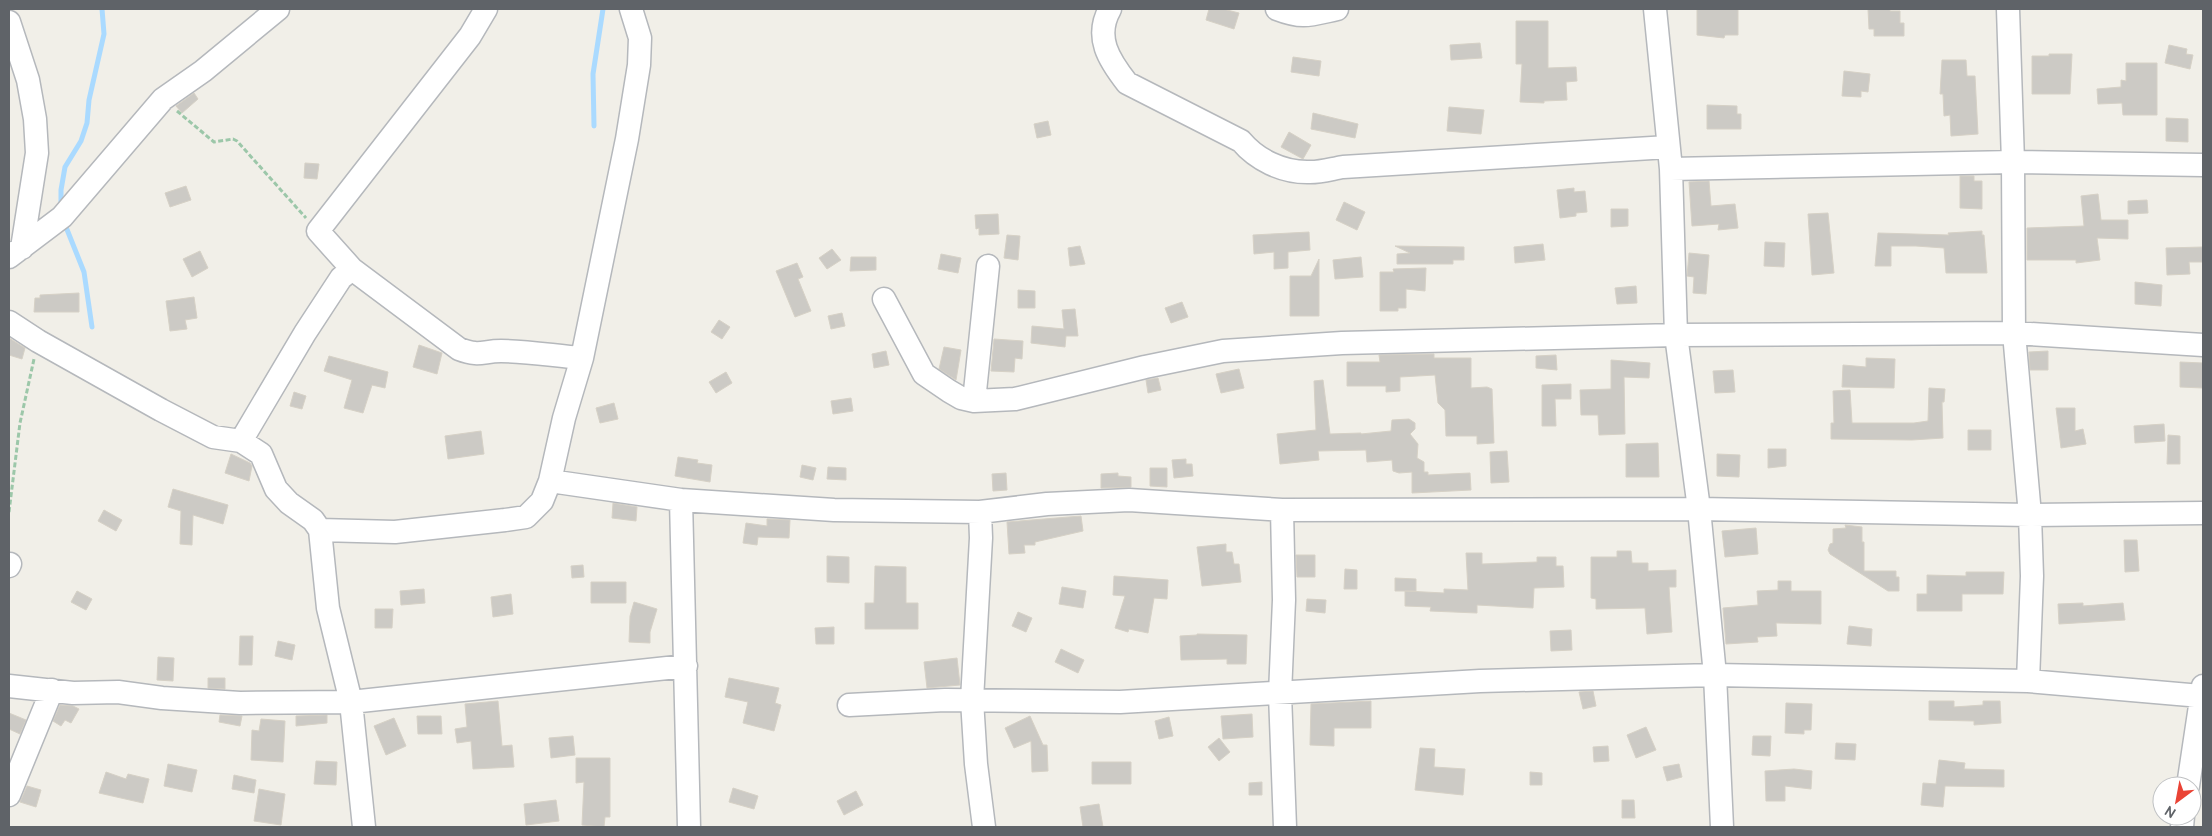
<svg xmlns="http://www.w3.org/2000/svg" width="2212" height="836" font-family="Cabin,sans-serif">
<style>
.lines{fill:none;stroke-linecap:round;stroke-linejoin:round}
.stream{stroke:#aadaff;stroke-width:5}
.building{fill:#cccac5;stroke:#d6d1c6}
.minor-casing{stroke:#b5b8bc;stroke-width:25}
.path{stroke:#9cc7a9;stroke-width:3;stroke-dasharray:5 2.5;stroke-linecap:butt}
.minor{stroke:#fff;stroke-width:22}
</style>
<rect width="100%" height="100%" fill="#f1efe8"/>
<g class="lines">
<path class="stream" d="M594,126L593,74L603,9
M61,207V190L65,167L81,141L87,123L89,100L104,34L102,9
M64,222L84,272L92,327"/>
</g>
<path class="building" d="M1209,9H1223L1239,13L1234,29L1206,20Z
M1697,9H1738V35H1725L1724,38L1697,35Z
M1868,9H1890V11H1900V23H1904V36H1874V29H1869Z
M1516,21H1548V68L1576,67L1577,81L1566,82L1567,100L1544,101V103L1520,102L1522,64H1516Z
M1480,43L1482,58L1451,60L1450,45Z
M2169,45L2187,49L2186,54L2193,55L2190,69L2165,63Z
M2049,54H2072L2070,94H2032V56H2049Z
M1293,57L1321,61L1319,76L1291,72Z
M1942,60H1966L1967,76H1975L1978,134L1951,136L1950,115L1944,116L1943,94H1940Z
M2126,63H2157V115H2123L2122,103L2098,104L2097,89L2121,87V80L2126,81Z
M1844,71L1870,74L1868,92L1861,91V97L1842,96Z
M194,93L198,99L182,113L176,106Z
M1707,105L1737,106V114H1741V129H1707Z
M1449,107L1484,110L1481,134L1447,131Z
M1313,113L1358,124L1355,138L1311,129Z
M2166,118L2188,119V142L2166,141Z
M1048,121L1051,135L1037,138L1034,124Z
M1289,132L1311,145L1303,159L1281,147Z
M305,163L319,164L317,179L304,178Z
M1960,176H1974V181H1982V209L1960,208Z
M1709,181L1711,206L1735,204L1738,228L1718,230L1719,224L1692,226L1689,182Z
M186,186L191,200L170,207L165,193Z
M1574,188V192L1585,191L1587,212L1576,213V216L1560,218L1557,190Z
M2098,194L2101,220H2128V239L2097,238L2100,260L2076,263V260H2027V228L2084,226L2081,196Z
M2147,200L2148,213L2128,214V201Z
M1344,202L1365,212L1357,230L1336,220Z
M1611,209H1628V226L1611,227Z
M1828,213L1834,273L1812,275L1808,214Z
M998,214L999,234L979,235V228L976,229L975,215Z
M1982,231V235H1984L1987,273H1946L1944,248L1916,246H1891V266H1875L1878,233L1949,235L1948,233Z
M1309,232L1310,250L1288,252V268L1274,269V252L1254,254L1253,235Z
M1007,235L1020,236L1018,260L1004,258Z
M1765,242L1785,243L1784,267L1764,266Z
M1543,244L1545,260L1515,263L1514,247Z
M1080,246L1085,264L1070,266L1068,248Z
M1395,246L1464,247V260H1453V264H1397V254L1410,253Z
M2203,247V262H2189L2190,274L2167,275L2166,248Z
M832,249L841,260L827,269L819,258Z
M200,251L208,268L192,277L183,259Z
M1689,253L1709,255L1706,294L1693,293L1694,277L1687,276Z
M941,254L961,258L958,273L938,269Z
M851,257H876V270L850,271Z
M1361,257L1363,277L1335,279L1333,260Z
M1319,259V316H1290V276H1311Z
M797,263L803,277L798,279L811,311L795,317L776,271Z
M1426,268L1425,291L1406,289V308H1398V311H1380V272H1394L1393,269Z
M2135,282L2162,285L2161,306L2135,304Z
M1636,286L1637,303L1617,304L1615,288Z
M1018,290L1035,291V308H1018Z
M79,293V312H34L35,298H40V295Z
M194,297L197,318L185,320L187,329L170,331L166,301Z
M1182,302L1188,317L1171,323L1165,308Z
M1075,309L1078,336H1066L1065,347L1031,343L1032,326L1064,329L1062,310Z
M842,313L845,326L831,329L828,316Z
M719,320L730,327L722,339L711,332Z
M9,338L25,348L22,359L9,355Z
M994,339L1023,341L1022,359L1015,358L1014,372L991,371Z
M419,345L442,353L437,374L413,367Z
M944,347L961,350L956,380L939,369Z
M886,351L889,365L874,368L872,354Z
M2048,351V370H2030L2029,352Z
M1434,354V358H1471V388L1487,387L1492,389L1494,443L1477,444V436H1446L1445,410L1438,403L1435,375L1400,377V391L1386,392V386H1347V362H1380L1379,355Z
M1556,355L1557,370L1536,368V356Z
M329,356L388,372L385,388L372,385L363,413L344,408L352,380L324,371Z
M1866,358L1895,359L1894,388L1842,387L1843,365L1866,367Z
M1611,360L1650,363L1649,378L1624,377L1625,434L1599,435L1598,415H1581L1580,390L1611,389Z
M2180,362L2203,363V388L2180,387Z
M1239,369L1244,388L1221,393L1216,374Z
M1733,370L1735,392L1715,393L1713,371Z
M726,372L732,383L716,393L709,382Z
M1158,378L1161,390L1148,393L1146,380Z
M1323,380L1330,434L1361,433V434L1391,431L1392,420L1409,419L1415,423V429L1410,434L1418,444L1417,458L1424,462V472H1428V475L1470,473L1471,490L1412,493V472L1399,473L1393,471L1392,460L1367,462L1366,450L1318,451L1319,460L1280,464L1277,434L1316,430L1314,381Z
M1571,384V399H1555L1556,426H1542V385Z
M1929,388L1945,389L1944,402H1942L1943,438L1912,440L1831,439V423H1834L1833,391L1850,390L1852,423H1914L1928,421Z
M294,392L306,396L302,409L290,406Z
M851,398L853,411L833,414L831,401Z
M614,403L618,419L600,423L596,408Z
M2056,408H2075V431L2083,429L2086,444L2061,448Z
M2164,424L2165,441L2135,443L2134,426Z
M1968,430H1991V450H1968Z
M481,431L484,454L448,459L445,436Z
M2168,435L2180,436V464H2167Z
M1658,443L1659,477H1626V444Z
M1768,449H1786V466L1768,468Z
M1507,451L1509,482L1491,483L1490,452Z
M231,454L250,463L252,466L249,481L225,473Z
M1717,454L1740,455L1739,477L1717,476Z
M678,457L698,460L697,463L712,465L710,482L675,476Z
M1186,459V464H1192L1193,476L1174,478L1172,460Z
M802,465L816,468L813,480L800,477Z
M828,467L846,468V480L827,479Z
M1150,468H1167V487L1150,486Z
M1006,473L1007,490L993,491L992,474Z
M1118,473V476L1131,477V487L1101,488V474Z
M173,489L228,505L223,524L193,515L192,545L180,544L181,511L168,507Z
M613,503L637,507L636,521L612,518Z
M104,510L122,520L116,531L98,521Z
M1081,516L1083,531L1035,542V545H1024L1025,553L1009,554L1007,522Z
M767,519L790,520L789,538L758,537L757,545L743,543L746,523L767,526Z
M1845,525L1862,527V542H1864V571H1896V577H1899V591H1888L1830,554L1828,550L1830,544L1833,543V529L1846,528Z
M1756,528L1758,554L1725,557L1722,531Z
M2124,540H2137L2139,571L2125,572Z
M1226,544V552H1232L1234,564H1239L1241,582L1202,586L1197,547Z
M1617,551H1631L1632,563H1648V571L1676,570V587H1669L1672,632L1647,634L1645,608L1596,609V599L1591,598V557H1617Z
M1466,553H1482V564L1537,562V557H1556V566H1563L1564,587L1534,588L1533,608L1477,605V613L1430,611L1431,607L1405,606V591L1444,593V589L1468,590Z
M1296,555H1315V577H1297Z
M827,556L849,557V583L827,582Z
M583,565L584,577L572,578L571,566Z
M875,566L906,567V603H918V629H865V603H874Z
M1345,569L1357,570V589H1344Z
M1966,572H2004L2003,594H1962V611H1917V594H1927V575L1966,576Z
M1114,576L1168,580L1167,599L1154,598L1148,633L1129,629L1128,632L1115,628L1125,596L1113,595Z
M1395,578L1416,579V591H1395Z
M1778,581H1791V591H1821V624L1776,623L1777,636L1757,637L1758,642L1726,644L1723,608L1758,605L1757,591L1778,590Z
M591,582H626V603H591Z
M1062,587L1086,591L1083,608L1059,604Z
M424,589L425,603L401,605L400,591Z
M77,591L92,599L86,610L71,602Z
M511,594L513,614L493,617L491,597Z
M1307,599L1326,600L1325,613L1306,611Z
M634,602L657,609L650,632V643L629,642L630,616Z
M2083,603V606L2123,603L2125,620L2059,624L2058,604Z
M375,609H393L392,628H375Z
M1018,612L1032,618L1026,632L1012,626Z
M1849,626L1872,629L1871,646L1847,644Z
M834,627V644H816L815,628Z
M1571,630L1572,650L1551,651L1550,631Z
M1197,634L1247,635L1246,664H1227V659L1181,660L1180,636L1197,635Z
M240,636H253L252,665H239Z
M278,641L295,645L292,660L275,656Z
M1061,649L1084,660L1078,673L1055,662Z
M158,657L174,658L173,681L157,680Z
M957,658L960,685L927,688L924,662Z
M208,678H225V689L208,688Z
M729,678L779,688L775,703L781,705L774,731L743,723L748,702L725,697Z
M1593,691L1596,706L1583,709L1579,692Z
M498,701L502,746L512,745L514,767L473,769L471,741L457,743L455,729L467,727L465,704Z
M1371,701V728H1334V746L1310,745L1311,704Z
M1929,701H1954V707L1983,705V701H2000L2001,723L1974,725V721L1929,720Z
M1786,703L1812,704L1811,730H1804V734L1785,733Z
M60,705L73,706L79,709L71,723L65,720L61,726L53,721Z
M9,713L26,720L20,734L9,729Z
M1252,714L1253,737L1223,739L1221,716Z
M220,715L242,716L240,726L219,722Z
M327,715V723L296,726V716Z
M417,716H441L442,734H418Z
M1030,716L1043,745H1047L1048,771L1032,772L1031,741L1014,748L1005,728Z
M1169,717L1173,736L1159,739L1155,721Z
M394,718L406,746L386,755L374,726Z
M261,719L285,721L283,762L251,760L252,730L259,731Z
M1646,727L1656,750L1636,758L1627,735Z
M573,736L575,755L551,758L549,738Z
M1753,736H1771L1770,756L1752,755Z
M1219,738L1230,752L1219,761L1208,747Z
M1836,743L1856,744L1855,760L1835,759Z
M1608,746L1609,761L1594,762L1593,747Z
M1420,748L1435,749L1434,767L1465,769L1463,795L1415,790Z
M576,758H610V817H605L604,827L582,825L584,782L576,783Z
M1939,760L1965,763L1964,769L2004,770V787L1945,786L1943,807L1921,805L1923,783L1936,784Z
M316,761L337,762L336,785L314,784Z
M1092,762H1131V784H1092Z
M168,764L197,770L192,792L164,786Z
M1679,764L1682,777L1667,781L1663,767Z
M1794,769L1812,771L1811,789L1785,786V801H1766L1765,771Z
M106,772L126,779L128,774L149,779L143,803L99,793Z
M1530,772L1542,773V785H1530Z
M234,775L256,780L254,793L232,789Z
M1262,782V795H1249V783Z
M27,786L41,790L36,807L20,802Z
M733,788L758,796L754,809L729,802Z
M259,789L285,794L281,825L254,821Z
M856,791L863,805L844,815L837,801Z
M556,800L559,821L526,825L524,804Z
M1622,800H1634L1635,818H1622Z
M1099,804L1103,827H1083L1080,807Z"/>
<g class="lines">
<g class="minor-casing">
<path id="minor" d="M1110,9C1094,37 1109,60 1127,83L1241,141C1257,160 1282,172 1307,172C1319,173 1331,169 1343,167L1668,147
M1277,9C1303,19 1310,15 1337,9
M1655,9L1671,169L1676,335L1699,509L1715,675L1722,827
M2008,9L2013,162L2014,333L2030,515L2032,576L2028,681
M9,22L28,80L35,119L37,153L22,248
M1671,169L2013,162L2203,165
M9,257L62,217L163,99L203,71L278,9
M352,269L318,231L470,36L486,9
M884,299L924,374L949,391L961,398L974,401L1015,399L1145,367L1223,351L1342,343L1676,335L2014,333L2203,345
M9,322L38,341L161,410L213,437L241,441L261,454L276,489L289,503L313,520L320,530L328,608L351,702L364,827
M974,401L988,266
M241,441L305,333L341,278L352,269L459,349C480,357 482,351 501,351C528,351 555,356 582,358
M550,481L681,500L834,510L980,512L1047,504L1129,500L1282,510L1699,509L2030,515L2203,513
M681,500L689,827
M1282,510L1284,600L1280,694L1285,827
M980,512L981,538L972,700L976,764L984,827
M320,530L395,532L505,520L526,517L542,501L550,481L564,418L582,358L627,139L639,65L640,38L631,9
M9,566L10,564
M9,686L73,693L118,692L162,698L240,703L351,702L686,666
M849,705L945,700L1120,702L1480,681L1715,675L2028,681L2201,696
M2188,786L2203,686
M9,795L52,690
M2182,827L2183,816"/>
</g>
<path class="path" d="M177,111L214,142L233,139L237,141L306,218
M9,512L20,423L34,359"/>
<use href="#minor" class="minor"/>
</g>
<rect width="2212" height="836" fill="none" stroke="#5f6368" stroke-width="20"/>
<g transform="translate(2177 801) rotate(212)"><circle r="24" fill="#ffffff" stroke="#bfc1c3"/>
<path d="M0-4L9 19L0 12L-9 19Z" fill="#ea4335"/>
<text y="-8" font-size="14" font-weight="bold" text-anchor="middle" fill="#5f6368">N</text>
</g>
</svg>
